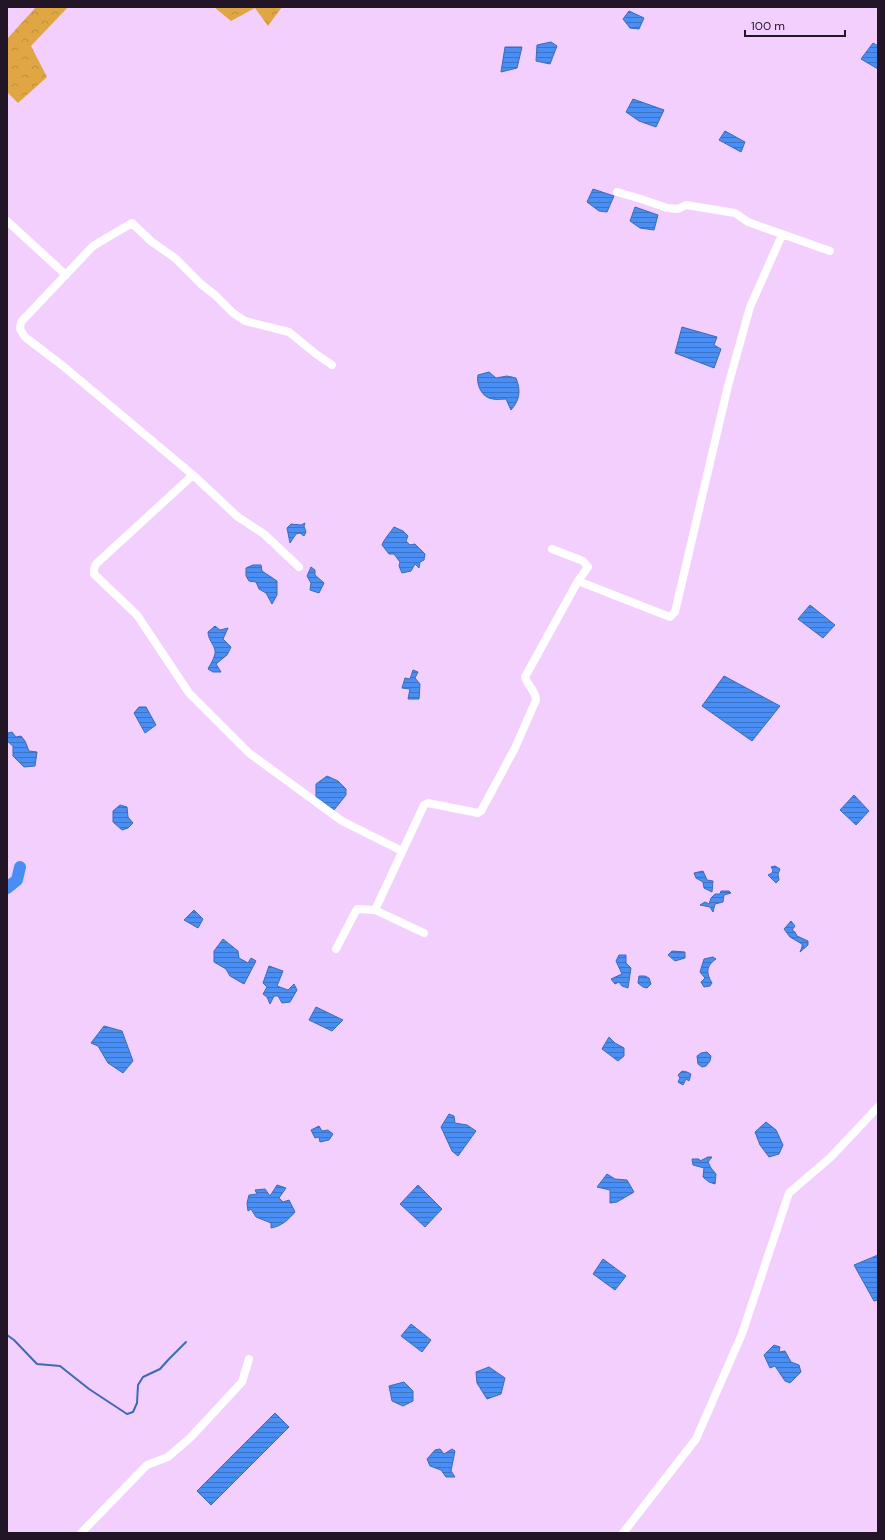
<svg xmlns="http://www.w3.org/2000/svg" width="885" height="1540" font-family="'DM Sans',sans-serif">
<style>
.forest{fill:url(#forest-crowns)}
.water{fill:url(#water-rules);stroke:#3d6ab6}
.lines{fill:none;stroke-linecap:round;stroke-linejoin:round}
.stream{stroke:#3d6ab6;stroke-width:2}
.river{stroke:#488ef4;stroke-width:12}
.street{stroke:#fff;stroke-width:8}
</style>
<defs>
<pattern id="forest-crowns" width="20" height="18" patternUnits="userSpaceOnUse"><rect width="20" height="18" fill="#dfa643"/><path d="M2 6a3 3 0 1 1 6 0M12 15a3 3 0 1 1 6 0" fill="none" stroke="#bf8e3b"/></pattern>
<pattern id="water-rules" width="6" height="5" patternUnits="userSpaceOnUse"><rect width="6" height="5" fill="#488ef4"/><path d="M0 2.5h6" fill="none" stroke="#3c73c5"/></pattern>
</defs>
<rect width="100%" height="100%" fill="#f3cffe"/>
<path class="forest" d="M36,7H68L31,46L47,77L18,103L7,92V39Z
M214,7H282L268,26L255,8L231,21Z"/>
<path class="water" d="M629,11L644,18L639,29L630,28L623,19Z
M551,42L557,46L550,64L536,61L537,45Z
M873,43L878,46V69L861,59Z
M505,47H522L517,68L501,72Z
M633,99L664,110L656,127L639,121L626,112Z
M725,131L745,142L741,152L719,140Z
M593,189L614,196L607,212L599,211L587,202Z
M635,207L658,215L654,230L640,228L630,221Z
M682,327L717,337L714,345L721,349L714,368L675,353Z
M489,372L496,378L507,376L516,378C521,390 520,400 511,410L506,399C502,399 497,400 493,399C482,398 476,385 478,375Z
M305,523L304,526L306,532L304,536L300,533L296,534L290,543L287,528L291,524L301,525Z
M394,527L403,531L408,536L406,541L410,545L415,544L425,554L424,560L420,562L419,568L415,564L411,571L402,573L399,566L400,562L394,554H389L382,545C384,539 390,533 394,527Z
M253,565H261L262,571L277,581V595L272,604L266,593L259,589L256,582L249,581L246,576V568Z
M311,567L315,570V575L324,583L319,593L310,590L311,583L307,576Z
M810,605L835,625L823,638L798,619Z
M215,626L220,630L228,628L223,639L231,647L227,655L216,664L221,672H213L208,669C211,663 216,656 215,650C213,643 208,639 208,632Z
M413,670L418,672L415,678L420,684L419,699H408L410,689L402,688L405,678L410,679Z
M724,676L780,706L752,741L702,706Z
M139,707H146L156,725L145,733L134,713Z
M12,732L16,737L21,736L25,741L29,751L37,752L35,766L24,767L13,756V746L7,741L8,733Z
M327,776L338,781L346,789V795L334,810L316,797V784Z
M854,795L869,811L856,825L840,810Z
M120,805L127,807L128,817L133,823L128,828L122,830L113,822V811Z
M775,866L780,869L778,874L779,880L776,883L768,875L772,873L773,870L771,867Z
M703,871L707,880L713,881L712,892L704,888L703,882L696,878L694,873Z
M721,891H729L731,893L724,895L723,902L715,904L713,912L710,907L700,905L705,902L709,904L711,898L715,894H720Z
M194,910L203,919L198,928L184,920Z
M791,921L795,926L792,930L795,932L797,936L808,941V945L800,952L802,947V944L790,937L784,929Z
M223,939L238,951L239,958L248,963L251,958L256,961L244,984L230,976L226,969L214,962V951Z
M672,951L685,952V958L675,961L668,955Z
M619,955H626V963L631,968L628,988L622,986L619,982L615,984L611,979L622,974L616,961Z
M713,957L716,959C706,966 706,973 712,983L710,986L704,987L701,982L705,978L700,972L704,959Z
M269,966L283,971L277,986L288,990L294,984L297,990L290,1002L282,1003L278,996H274L270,1004L267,997L263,994L267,987L263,983Z
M639,976H645L649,978L651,984L647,988L643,987L638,983Z
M316,1007L343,1020L332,1031L309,1020Z
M104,1026L122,1031L133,1061L123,1073L108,1063L98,1046L91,1043Z
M609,1037L615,1043L624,1048V1056L618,1061L602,1049Z
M707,1052L711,1056L710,1061L706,1066L702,1067L698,1064L697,1056L701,1053Z
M682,1071L687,1072L691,1074L689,1081L686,1079L683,1085L678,1082L680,1078L678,1075Z
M449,1114L454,1116L455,1123L467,1125L476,1131L458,1156L452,1151L441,1127Z
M766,1122L776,1130L783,1145L779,1154L769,1157L760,1145L755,1132Z
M319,1126L322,1131L328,1130L333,1134L329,1140L320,1142L319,1137L315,1138L311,1130Z
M708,1157H712L708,1162L711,1168L716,1174L715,1184L709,1182L703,1177L704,1168L693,1165L692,1159H699L700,1161Z
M607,1174L615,1179L627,1180L634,1192L617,1202L610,1203V1190L597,1187Z
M277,1185L286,1188L279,1198L283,1202L289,1200L295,1212C288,1220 282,1226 271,1228V1223L256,1217L251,1209L248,1211L247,1203L249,1195L257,1194L255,1190L265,1189L270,1196Z
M418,1185L442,1209L425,1227L400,1204Z
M878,1255V1300L874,1301L854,1265Z
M603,1259L626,1276L615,1290L593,1274Z
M411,1324L431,1340L422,1352L401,1336Z
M774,1345L780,1347L779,1352L785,1351L791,1362L799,1365L801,1372L790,1383L785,1381L775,1366L770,1368L764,1355Z
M489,1367L505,1378L501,1394L487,1399L477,1383L476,1372Z
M404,1382L413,1391V1401L403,1406L392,1401L389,1386Z
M275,1413L289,1427L211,1505L197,1491Z
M440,1449L444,1454L452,1449L455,1451L451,1471L455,1477H446L441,1470L430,1466L427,1459L435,1450Z"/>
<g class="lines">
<path class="stream" d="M7,1335L14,1340L37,1364L60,1366L89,1389L127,1414L133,1412L137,1403L138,1385L143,1377L160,1369L169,1359L186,1342"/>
<path class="river" d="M7,888L17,880L20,867"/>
<path class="street" d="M617,192L641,199L667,208L678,209L686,205L735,213L748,222L830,251
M7,221L66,275
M193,475L63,366L25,337L20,329L21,322L93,246L132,223L152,242L175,258L201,284L215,295L233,313L245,321L289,332L316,354L332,365
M552,549L583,561L588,567L578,581
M299,567L264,534L238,517L193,475L96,564L94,569V574L137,615L189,693L249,753L342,821L402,851
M375,910L424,805L428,803L478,813L481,811L515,748L536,700C536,691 527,685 525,677L578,581L670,617L675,612L728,386L750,307L782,235
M336,949L357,909L375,910L424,933
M81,1533L147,1465L168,1457L191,1437L242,1382L249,1359
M623,1533L696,1439L742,1334L789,1193L831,1157L878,1107"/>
</g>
<rect width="885" height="1540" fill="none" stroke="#221526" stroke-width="16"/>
<path d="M745 30v6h100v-6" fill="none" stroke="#221526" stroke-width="2"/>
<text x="751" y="30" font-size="12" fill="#221526" stroke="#f3cffe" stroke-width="3" paint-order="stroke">100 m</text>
</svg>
